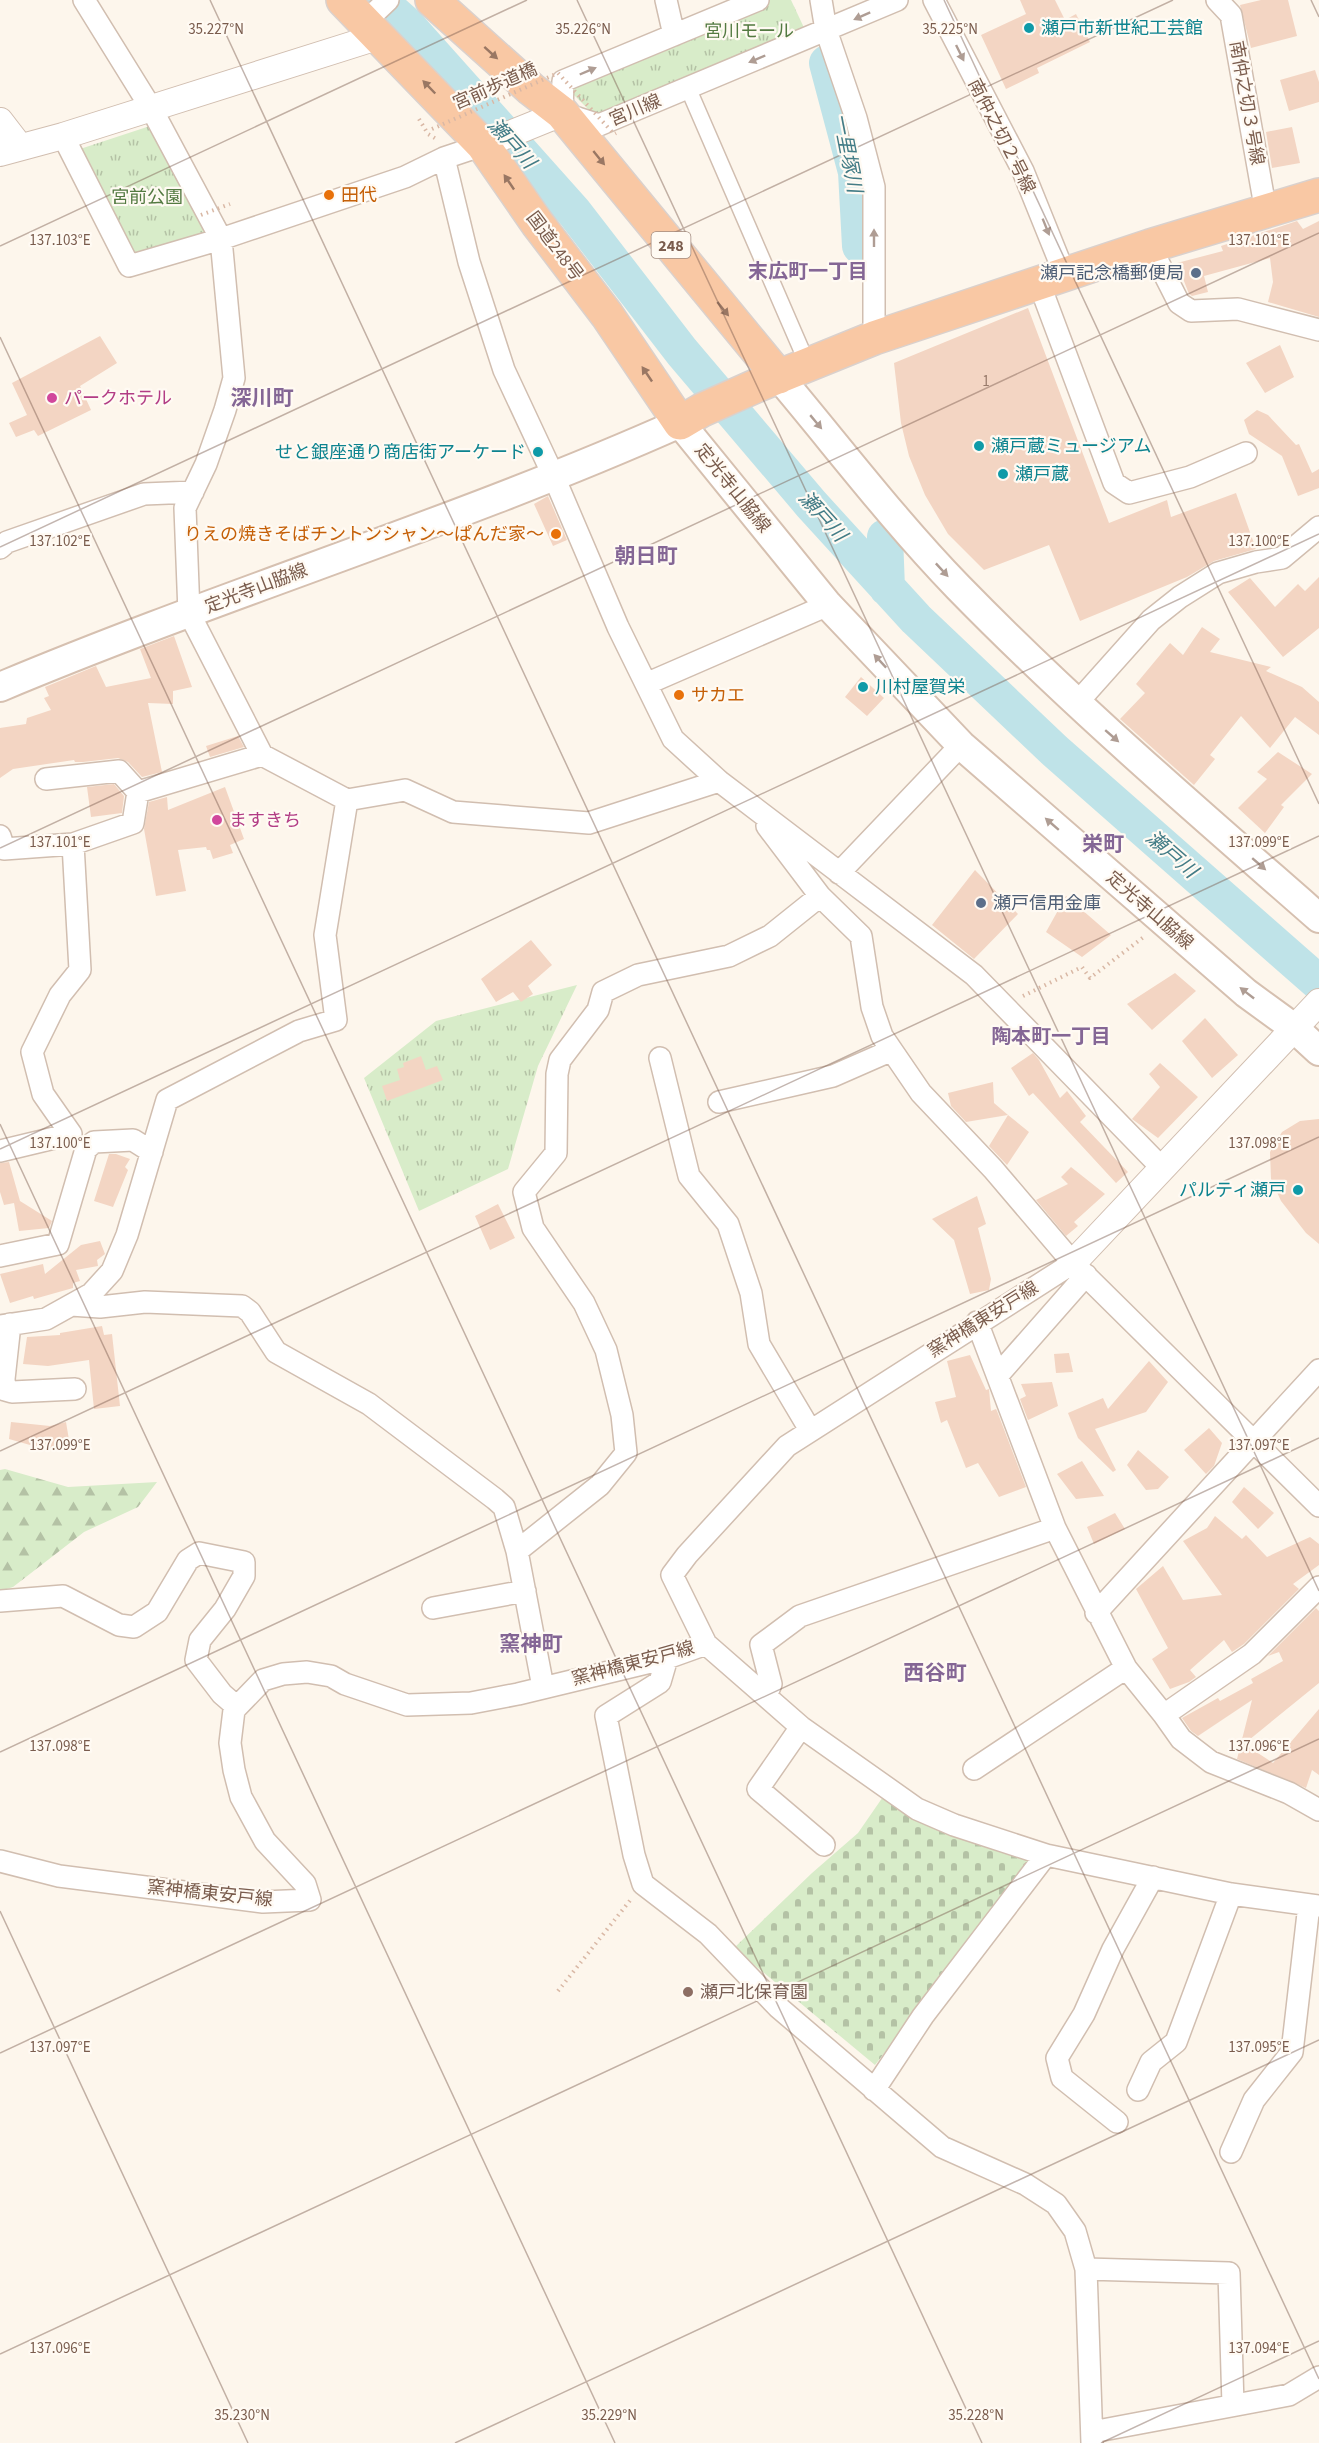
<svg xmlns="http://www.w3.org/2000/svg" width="1319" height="2443" font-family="'Source Sans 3','Noto Sans JP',sans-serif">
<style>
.forest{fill:url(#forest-firs)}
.cemetery{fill:url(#cemetery-stones)}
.park{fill:url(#park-tufts)}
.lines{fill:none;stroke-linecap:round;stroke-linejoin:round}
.river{stroke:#bfe3e8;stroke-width:36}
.building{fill:#f3d5c3}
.pedestrian-casing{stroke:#d1beb0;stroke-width:18}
.minor-casing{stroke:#d1beb0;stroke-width:24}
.tertiary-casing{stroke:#d1beb0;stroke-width:28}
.secondary-casing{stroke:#d6c0b0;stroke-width:32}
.trunk-casing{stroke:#dad1cd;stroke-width:36}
.path{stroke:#d9b8a5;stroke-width:4;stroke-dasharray:1.5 4.5;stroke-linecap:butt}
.pedestrian{stroke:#fff;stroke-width:15}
.minor{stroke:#fff;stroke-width:21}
.tertiary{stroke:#fff;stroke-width:26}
.secondary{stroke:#fff;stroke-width:28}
.trunk{stroke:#f9c8a4;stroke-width:33}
.path-bridge{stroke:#d9b8a5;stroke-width:4;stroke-dasharray:1.5 4.5;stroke-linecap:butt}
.oneway{fill:#af9d94}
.oneway2{fill:#9a7763}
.ticks{fill:none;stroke:#7a5c4d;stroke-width:1.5;stroke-opacity:0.45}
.culture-dot{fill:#0f9aa8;stroke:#fffaf3;stroke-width:2}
.food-dot{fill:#e8710a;stroke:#fffaf3;stroke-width:2}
.service-dot{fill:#5c6f8a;stroke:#fffaf3;stroke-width:2}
.hotel-dot{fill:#d1479c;stroke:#fffaf3;stroke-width:2}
.education-dot{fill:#8d6e63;stroke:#fffaf3;stroke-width:2}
.labels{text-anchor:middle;stroke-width:4.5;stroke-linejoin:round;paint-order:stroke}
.number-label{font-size:15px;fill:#987a6a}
.shield{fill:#fffaf3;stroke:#a28b7f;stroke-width:1.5}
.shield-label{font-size:16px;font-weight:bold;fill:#7a5c4d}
.culture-label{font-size:18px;fill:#0d838f;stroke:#fffaf3;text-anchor:start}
.park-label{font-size:18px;fill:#537a41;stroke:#fffaf3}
.street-label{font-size:18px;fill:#7a5c4d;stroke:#fffaf3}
.food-label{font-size:18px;fill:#c56008;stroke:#fffaf3;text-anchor:start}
.service-label{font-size:18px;fill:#4e5e75;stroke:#fffaf3;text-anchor:end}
.hotel-label{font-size:18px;fill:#b23c85;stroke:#fffaf3;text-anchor:start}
.education-label{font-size:18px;fill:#785e54;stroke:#fffaf3;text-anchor:start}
.water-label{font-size:20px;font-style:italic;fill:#437c86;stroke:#fffaf3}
.neighbourhood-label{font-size:20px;font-weight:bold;fill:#846695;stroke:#fffaf3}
.quarter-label{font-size:21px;font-weight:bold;fill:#846695;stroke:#fffaf3}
.ticks-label{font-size:15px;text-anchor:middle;fill:#7a5c4d;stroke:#fffaf3;stroke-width:4.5;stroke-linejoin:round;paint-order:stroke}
</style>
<defs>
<pattern id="forest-firs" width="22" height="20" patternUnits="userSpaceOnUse" patternTransform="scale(1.5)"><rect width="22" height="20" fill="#d8ecc9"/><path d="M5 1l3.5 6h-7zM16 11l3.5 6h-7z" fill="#b4c2a5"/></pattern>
<pattern id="cemetery-stones" width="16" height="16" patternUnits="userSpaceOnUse" patternTransform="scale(1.5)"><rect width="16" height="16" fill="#d8ecc9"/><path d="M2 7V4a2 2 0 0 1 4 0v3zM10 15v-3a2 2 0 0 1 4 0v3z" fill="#b4c2a5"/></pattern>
<pattern id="park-tufts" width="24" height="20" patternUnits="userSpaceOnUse" patternTransform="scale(1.5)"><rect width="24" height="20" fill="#d8ecc9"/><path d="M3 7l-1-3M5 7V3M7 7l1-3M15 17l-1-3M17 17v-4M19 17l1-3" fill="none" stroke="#b4c2a5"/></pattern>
</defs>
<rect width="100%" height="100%" fill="#fdf6ec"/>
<path class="forest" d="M5,1469L68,1487L157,1482L138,1507L84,1532L13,1587L0,1591V1470Z"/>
<path class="cemetery" d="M887,1791L1034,1860L875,2065L734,1948L812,1873L858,1833Z"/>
<path class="park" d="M768,0H791L806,32L595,116L562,83Z
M153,125L210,232L133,255L77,150Z
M577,985L538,1066L508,1169L419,1211L364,1078L436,1021Z"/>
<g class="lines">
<path class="river" d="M379,0L407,25L574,212L682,352L811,504L916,619L1055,751L1319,983
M827,63L856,172L860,246
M885,537L887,588"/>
</g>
<path class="building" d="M1020,0H1055L1065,20L1076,14L1090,42L1037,68L1039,73L1006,89L981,35L1026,14Z
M1261,0H1288L1297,36L1251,48L1240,5Z
M1315,70L1319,82V102L1289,111L1280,80Z
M1292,127L1300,163L1272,168L1266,132Z
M1297,221L1303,229L1319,221V317L1268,302L1273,282L1270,258L1204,276L1208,292L1192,296L1189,294L1177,263L1223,251L1221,246Z
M1028,308L1109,523L1167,500L1171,517L1236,493L1256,549L1214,561L1187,577L1080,621L1049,545L984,570L948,534L925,495L909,456L901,423L894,363Z
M100,336L117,363L80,386L91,410L38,436L34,430L16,437L9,423L27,415L12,383Z
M1280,345L1294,377L1265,393L1246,363Z
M1257,410L1268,415L1296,445L1299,444L1312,473L1319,469V488L1298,496L1282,456L1249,434L1244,420Z
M548,496L567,540L553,546L534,504Z
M1319,577V628L1283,657L1228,592L1250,578L1275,607L1298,584L1305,591Z
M1202,627L1220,639L1210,652L1271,667L1266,671L1302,687L1319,702V735L1295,717L1270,748L1241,716L1210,755L1215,759L1194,785L1120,719L1145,693L1136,684L1170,643L1183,655Z
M174,636L192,687L173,691V704L148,703L162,772L142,777L128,762L118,758L83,762H75L74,760L13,769L0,778V728L26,724L27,718L51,710L44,698L49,696L45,687L96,666L106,687L151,678L140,649Z
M861,677L884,698L867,716L845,697Z
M238,736L244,747L210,757L206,746Z
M1278,752L1312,774L1281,805L1284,807L1265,833L1238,808L1267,779L1257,772Z
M114,784L124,796L122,813L91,817L87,787Z
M225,787L244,839L230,845L233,853L213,859L210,850H207L206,847L178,850L186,891L156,896L144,829L149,802L167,797L168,810Z
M975,870L1018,914L974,959L932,925Z
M1066,896L1111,935L1082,957L1046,932Z
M531,940L552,965L528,986L533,994L521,1002L513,992L496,1002L481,979Z
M1175,973L1196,991L1152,1030L1127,1004Z
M1205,1018L1238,1055L1212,1078L1182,1041Z
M1033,1053L1039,1060L1060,1098L1067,1091L1086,1116L1080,1122L1128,1172L1116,1183L1033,1093L1029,1096L1011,1068Z
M421,1056L426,1070L437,1066L443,1080L387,1101L382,1086L400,1080L397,1069L404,1067L403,1063Z
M1160,1063L1198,1097L1158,1138L1132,1119L1160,1087L1149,1074Z
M993,1082L994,1103L1008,1115L966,1122L951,1106L948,1093Z
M1008,1115L1029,1132L1007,1165L989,1146Z
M1319,1119V1244L1306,1233L1281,1201L1271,1179L1270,1152L1282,1132L1300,1121Z
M109,1154H116L130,1159L125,1167L128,1170L113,1207L94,1201Z
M9,1162L20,1201L52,1221L49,1228L19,1231L14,1203L4,1205L0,1192V1163Z
M1071,1167L1105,1194L1074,1222L1078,1226L1066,1236L1036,1200L1068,1184L1061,1177Z
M977,1196L986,1224L978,1228L991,1279L989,1290L970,1294L954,1240L932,1219Z
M498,1204L515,1238L490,1250L475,1216Z
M100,1241L105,1254L97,1260L98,1266L76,1270L80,1281L73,1283V1288L34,1299L33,1296L10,1303L0,1274L43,1264L45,1274L81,1245Z
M102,1326L104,1335L112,1334L120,1406L94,1409L89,1360L48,1366L23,1364L27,1337L60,1335V1333Z
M1069,1353L1073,1372L1056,1373L1054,1354Z
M970,1355L986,1390L989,1389L991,1411L996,1409L997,1411L1026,1487L999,1497L978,1463L966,1468L947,1420L941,1423L935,1402L956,1397L947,1361Z
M1149,1361L1168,1382L1146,1412L1095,1429L1116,1470L1113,1472L1078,1438L1068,1413L1103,1398L1108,1409Z
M1052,1382L1058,1406L1028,1420L1020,1399L1026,1396L1021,1384Z
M11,1422L50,1426L66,1422L70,1446L44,1449L9,1439Z
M1209,1428L1222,1443L1214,1466L1206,1474L1184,1450Z
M1138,1450L1169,1477L1158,1489L1146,1490L1127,1465Z
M1082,1461L1104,1496L1076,1499L1057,1474Z
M1244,1487L1274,1513L1258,1529L1232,1502Z
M1115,1513L1125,1529L1094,1544L1087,1527Z
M1215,1516L1242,1539L1246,1535L1267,1557L1310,1537L1319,1544V1565L1293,1584L1299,1589L1244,1644L1232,1652L1224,1640L1190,1670L1196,1677L1189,1682L1170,1689L1152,1659L1168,1648L1136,1589L1163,1566L1183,1600L1222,1595L1183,1541L1207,1528Z
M1316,1608L1319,1611V1683L1244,1744L1273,1763L1319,1709V1775L1312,1770L1306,1788L1237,1759L1252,1700L1198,1736L1191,1731L1182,1718L1218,1698L1220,1701L1253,1683L1251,1679L1283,1661L1279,1652L1268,1656Z"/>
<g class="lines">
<g class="pedestrian-casing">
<path id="pedestrian" d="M688,88L808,365"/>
</g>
<g class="minor-casing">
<path id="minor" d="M84,0L151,108L221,239L234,378L225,410L206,464L185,508L189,613L262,755L347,800L405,790L453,812L589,823L719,781
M666,0L674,35
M758,0L563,81L562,113L599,125L897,0
M821,0L826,30L856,118L874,187V338
M934,0L1023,171L1065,275
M1217,0L1231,15L1266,212
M365,22L388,0
M63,136L129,266L221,239L405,177L444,158L483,145
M444,158L469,262L504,370L554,477L618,627L673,739L719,781L974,975L1162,1168
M1150,246L1179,303L1191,311L1238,309L1319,330
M1039,283L1114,483L1129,493L1190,477L1246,453
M0,548L7,542L144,494L193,492
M646,684L828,605
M1076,704L1151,620L1180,597L1218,573L1256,562L1282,558L1319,527
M46,779L119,771L138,792
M767,826L820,896L861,936L872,1007L882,1036L921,1093L993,1169L1073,1263L1319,1506
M0,836L4,849L73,844L133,823L138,792L262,755
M839,873L961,745
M660,1058L689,1176L728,1224L751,1293L759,1344L810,1430
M719,1102L833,1076L890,1051
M0,1151L71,1134L43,1094L32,1052L60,995L80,970L73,844
M0,1256L58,1244L86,1149L94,1142L133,1140L152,1152
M1073,1263L787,1446L687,1555L672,1575L706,1644L801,1727L917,1809L954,1825L1046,1855L1231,1894L1319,1906
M71,1305L100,1307L145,1302L242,1306L250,1312L276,1352L369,1404L495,1499L504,1507L517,1551L543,1687
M977,1322L1055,1528L1126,1668L1164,1715L1181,1739L1211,1762L1289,1793L1319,1810
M10,1324L4,1379L5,1390L12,1392L75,1389
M0,1326L46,1319L91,1294L112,1271L127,1235L167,1100L299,1031L336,1020L325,935L347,800
M998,1375L1086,1275
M517,1551L600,1485L626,1453L622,1415L606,1350L584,1303L533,1228L524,1192L556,1153L557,1074L560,1060L598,1010L603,992L638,975L729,956L770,936L820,896
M0,1601L63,1596L119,1625L134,1627L157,1612L188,1560L199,1553L244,1562V1576L225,1609L200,1640L196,1660L222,1694L237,1707
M433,1608L525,1591
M1096,1613L1319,1370
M667,1658L660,1682L606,1716L634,1855L643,1884L708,1934L778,2007L942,2147L1025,2184L1056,2204L1075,2231L1086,2269L1092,2443
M766,1696L771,1684L761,1645L800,1616L1055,1528
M1164,1715L1252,1654L1319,1587
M801,1727L758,1789L824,1845
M974,1769L1126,1668
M0,1861L59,1876L263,1902L310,1900L305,1884L265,1841L241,1797L234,1770L230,1743L234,1710L263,1680L283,1674L307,1672L331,1676L345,1684L407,1705L471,1703L518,1694L667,1658L706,1644
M874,2090L923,2016L1046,1855
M1138,2090L1151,2062L1176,2042L1231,1894
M1117,2122L1062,2078L1057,2058L1084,2014L1113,1949L1153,1877
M1231,2152L1254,2100L1292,2052L1309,1905
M1086,2269L1229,2273L1233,2405
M1092,2432L1289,2395L1319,2377"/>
</g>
<g class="tertiary-casing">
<path id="tertiary" d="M0,121L20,147
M483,145L562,113
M0,153L63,136L380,36
M1073,1263L1319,1002"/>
</g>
<g class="secondary-casing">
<path id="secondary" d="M779,377C838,447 894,521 958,587C1072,704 1196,810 1319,918
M0,687C224,593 458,522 680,423L828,605L961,745L1246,993L1294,1028L1319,1051"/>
</g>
<g class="trunk-casing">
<path id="trunk" d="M343,0L483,145L537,223L607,315L680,423L702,410L758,385L874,338L1150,246L1319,195
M432,0L531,89L562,113L779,377"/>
</g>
<path class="path" d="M419,119L428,134L438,140
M1023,996L1082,967L1090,978L1145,936
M558,1991L632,1898"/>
<use href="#pedestrian" class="pedestrian"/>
<use href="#minor" class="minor"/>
<use href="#tertiary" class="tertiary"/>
<use href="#secondary" class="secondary"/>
<use href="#trunk" class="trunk"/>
<path class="path-bridge" d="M432,129L558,73L614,134L616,133
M201,215L230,204"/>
</g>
<defs><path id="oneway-solid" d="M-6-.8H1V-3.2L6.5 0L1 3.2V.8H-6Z" transform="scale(1.5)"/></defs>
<g class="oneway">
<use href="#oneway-solid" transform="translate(862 16) rotate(156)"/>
<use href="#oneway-solid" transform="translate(960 53) rotate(64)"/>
<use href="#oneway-solid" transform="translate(757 59) rotate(157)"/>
<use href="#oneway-solid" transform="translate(588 71) rotate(-23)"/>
<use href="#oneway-solid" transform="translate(1046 227) rotate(68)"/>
<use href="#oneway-solid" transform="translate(874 238) rotate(-90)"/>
<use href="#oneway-solid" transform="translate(816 422) rotate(50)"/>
<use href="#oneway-solid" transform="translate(942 570) rotate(47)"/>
<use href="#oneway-solid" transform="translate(880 661) rotate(-133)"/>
<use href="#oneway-solid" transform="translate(1112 736) rotate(41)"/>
<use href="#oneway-solid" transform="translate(1052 824) rotate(-139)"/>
<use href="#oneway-solid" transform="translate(1259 864) rotate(41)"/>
<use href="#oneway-solid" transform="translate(1247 993) rotate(-142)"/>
</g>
<g class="oneway2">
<use href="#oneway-solid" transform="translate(491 53) rotate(42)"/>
<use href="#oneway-solid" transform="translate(429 87) rotate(-134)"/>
<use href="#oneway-solid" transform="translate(599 158) rotate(51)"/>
<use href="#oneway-solid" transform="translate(509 182) rotate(-124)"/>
<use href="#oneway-solid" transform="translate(723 309) rotate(51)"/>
<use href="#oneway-solid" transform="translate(647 374) rotate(-124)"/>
</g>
<path class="ticks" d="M210,0L1319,2379M577,0L1319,1591M944,0L1319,804M1311,0L1319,17M0,246L527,0M0,337L982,2443M0,547L1173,0M0,848L1319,233M0,1124L615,2443M0,1149L1319,534M0,1451L1319,836M0,1752L1319,1137M0,1911L248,2443M0,2053L1319,1438M0,2354L1319,1739M455,2443L1319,2040M1101,2443L1319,2341"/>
<g class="culture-dot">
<circle cx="1029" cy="28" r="6"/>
<circle cx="979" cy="446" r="6"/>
<circle cx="538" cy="452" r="6"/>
<circle cx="1003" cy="474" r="6"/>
<circle cx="863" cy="687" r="6"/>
<circle cx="1298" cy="1190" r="6"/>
</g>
<g class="food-dot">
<circle cx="329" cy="195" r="6"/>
<circle cx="556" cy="534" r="6"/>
<circle cx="679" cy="695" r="6"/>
</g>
<g class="service-dot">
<circle cx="1196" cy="273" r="6"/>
<circle cx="981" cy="903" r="6"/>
</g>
<g class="hotel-dot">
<circle cx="52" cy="398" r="6"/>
<circle cx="217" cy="820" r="6"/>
</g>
<circle class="education-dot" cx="688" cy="1992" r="6"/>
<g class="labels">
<g class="number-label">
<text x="986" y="386">1</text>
</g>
<rect class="shield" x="651.5" y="232" width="39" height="26" rx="4.5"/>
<g class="shield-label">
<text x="671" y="251">248</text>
</g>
<g class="culture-label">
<text x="1041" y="34">瀬戸市新世紀工芸館</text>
<text x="991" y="452">瀬戸蔵ミュージアム</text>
<text x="526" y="458" text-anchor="end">せと銀座通り商店街アーケード</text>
<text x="1015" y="480">瀬戸蔵</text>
<text x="875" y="693">川村屋賀栄</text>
<text x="1286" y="1196" text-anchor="end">パルティ瀬戸</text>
</g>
<g class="park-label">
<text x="749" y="37">宮川モール</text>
<text x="147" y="203">宮前公園</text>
</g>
<g class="street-label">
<text transform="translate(495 86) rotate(-24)" y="6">宮前歩道橋</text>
<text transform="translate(1247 103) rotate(80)" y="6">南仲之切３号線</text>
<text transform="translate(635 110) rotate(-23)" y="6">宮川線</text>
<text transform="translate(1002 136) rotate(63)" y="6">南仲之切２号線</text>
<text transform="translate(555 246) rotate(53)" y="6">国道248号</text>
<text transform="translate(733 488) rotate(51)" y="6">定光寺山脇線</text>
<text transform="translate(256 588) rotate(-21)" y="6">定光寺山脇線</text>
<text transform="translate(1150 910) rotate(41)" y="6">定光寺山脇線</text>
<text transform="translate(983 1319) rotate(-32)" y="6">窯神橋東安戸線</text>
<text transform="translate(633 1663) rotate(-15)" y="6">窯神橋東安戸線</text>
<text transform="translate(210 1893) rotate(6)" y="6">窯神橋東安戸線</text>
</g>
<g class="food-label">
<text x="341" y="201">田代</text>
<text x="544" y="540" text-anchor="end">りえの焼きそばチントンシャン～ぱんだ家～</text>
<text x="691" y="701">サカエ</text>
</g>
<g class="service-label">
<text x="1184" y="279">瀬戸記念橋郵便局</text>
<text x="993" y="909" text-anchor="start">瀬戸信用金庫</text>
</g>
<g class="hotel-label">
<text x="64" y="404">パークホテル</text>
<text x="229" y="826">ますきち</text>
</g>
<g class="education-label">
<text x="700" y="1998">瀬戸北保育園</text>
</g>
<g class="water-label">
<text transform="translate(512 143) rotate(48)" y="7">瀬戸川</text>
<text transform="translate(848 153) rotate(79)" y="7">一里塚川</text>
<text transform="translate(823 516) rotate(48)" y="7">瀬戸川</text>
<text transform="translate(1172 854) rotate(41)" y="7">瀬戸川</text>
</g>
<g class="neighbourhood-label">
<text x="808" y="278">末広町一丁目</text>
<text x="1051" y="1043">陶本町一丁目</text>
</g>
<g class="quarter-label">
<text x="262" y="405">深川町</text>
<text x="646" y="563">朝日町</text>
<text x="1103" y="851">栄町</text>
<text x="531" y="1651">窯神町</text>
<text x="935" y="1680">西谷町</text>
</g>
</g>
<g class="ticks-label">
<text x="950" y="34">35.225°N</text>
<text x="216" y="34">35.227°N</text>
<text x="583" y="34">35.226°N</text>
<text x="1259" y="245">137.101°E</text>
<text x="60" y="245">137.103°E</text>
<text x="1259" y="546">137.100°E</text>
<text x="60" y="546">137.102°E</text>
<text x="1259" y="847">137.099°E</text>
<text x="60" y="847">137.101°E</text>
<text x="1259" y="1148">137.098°E</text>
<text x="60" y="1148">137.100°E</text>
<text x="1259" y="1450">137.097°E</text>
<text x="60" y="1450">137.099°E</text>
<text x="1259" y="1751">137.096°E</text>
<text x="60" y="1751">137.098°E</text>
<text x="1259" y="2052">137.095°E</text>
<text x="60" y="2052">137.097°E</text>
<text x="1259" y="2353">137.094°E</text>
<text x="60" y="2353">137.096°E</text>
<text x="242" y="2420">35.230°N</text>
<text x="609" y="2420">35.229°N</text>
<text x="976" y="2420">35.228°N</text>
</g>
</svg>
